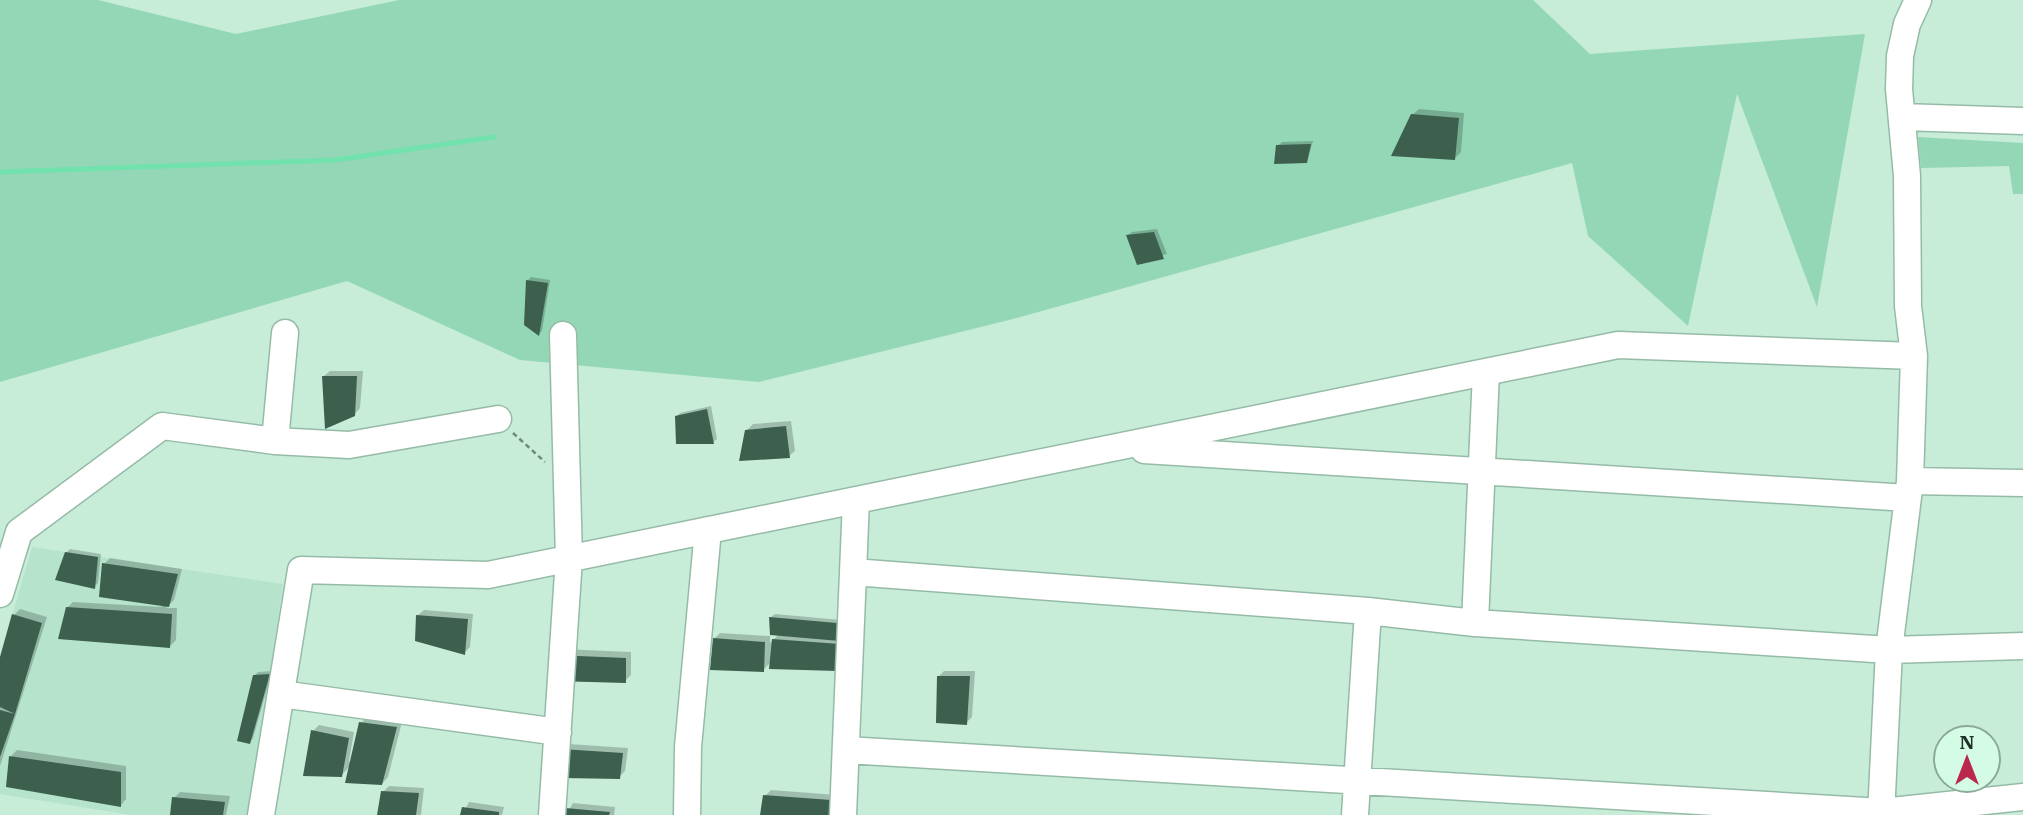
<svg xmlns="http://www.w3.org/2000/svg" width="2023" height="815" font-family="'IBM Plex Serif',serif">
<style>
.built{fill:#b5e3cc}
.green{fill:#94d7b6}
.shadow{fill:#0003}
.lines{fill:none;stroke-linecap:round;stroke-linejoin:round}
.stream{stroke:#71e1ae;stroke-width:5}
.building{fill:#3c5f4e}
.minor-casing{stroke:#95bba7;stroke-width:29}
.path{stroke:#6f887b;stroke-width:2.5;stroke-dasharray:5 3.5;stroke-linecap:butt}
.minor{stroke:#fff;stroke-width:26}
</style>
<rect width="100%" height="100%" fill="#c7edd9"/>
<path class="built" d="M32,547L283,584L249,815H131L0,794V657Z"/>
<path class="green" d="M0,0H98L236,34L399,0H1533L1590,54L1865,34L1817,307L1737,94L1688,326L1588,236L1572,163L1013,319L759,382L520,360L347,281L0,382Z
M1918,137L2023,143V194H2013L2009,166L1921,168Z"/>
<path class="shadow" d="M1419,109L1464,113L1461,152L1455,158L1412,115Z
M1313,141L1307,161L1278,146L1282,142Z
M1157,229L1167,254L1138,263L1128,235L1132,232Z
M531,277L550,280L542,331L539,334L528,280Z
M330,371H363L360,408L354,415L324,376Z
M711,406L717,439L713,442L676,417L680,413Z
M791,421L795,451L789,456L747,430L753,424Z
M70,549L101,554L98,583L94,587L66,553Z
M110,558L182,569L174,600L166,608H177L176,640L170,646L67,608L73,602L162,607L104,564Z
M20,609L47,617L0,766V664L14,615Z
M424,610L473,614L470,647L464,653L418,615Z
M775,614L841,620L843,663L772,661L763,670L714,639L720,633L770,636V643L779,634L771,617Z
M562,649L631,652V675L625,681Z
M272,671L253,738L250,742L254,676L258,672Z
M944,671H975L972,717L966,723L938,677Z
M367,717L402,722L388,777L382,784L350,766L341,776L313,731L319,725L354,732L349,761L351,762L361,723Z
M569,744L628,748L625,771L619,777L566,776Z
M17,750L126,766V799L121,805L11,756Z
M389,786L424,788L421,815H379L383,792Z
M771,790L837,795L833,815H762L765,796Z
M180,792L230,796L226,815H172L174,798Z
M469,802L504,807L502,815H462Z
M573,803L615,807L614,815H566Z"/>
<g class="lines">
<path class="stream" d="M0,172L335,160L494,137"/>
</g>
<path class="building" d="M1411,114L1459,118L1455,160L1391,156Z
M1311,144L1307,163L1274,164L1276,145Z
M1154,232L1164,259L1137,265L1126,235Z
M526,280L548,283L539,336L524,325Z
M322,376H357L355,416L325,429Z
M707,409L714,444H676L675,416Z
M786,426L790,458L739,461L745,430Z
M65,552L98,557L95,589L55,580Z
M102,563L178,574L169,607L99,597Z
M66,607L172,614L170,648L58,639Z
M12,614L42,623L15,714L0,757V710L15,714L0,707V657Z
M416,615L468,619L465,655L415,641Z
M769,617L837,623L840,641L770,635Z
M713,638L765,642L764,672L710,670Z
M772,639L840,644L837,671L769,669Z
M554,655L626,658V683L554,681Z
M270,674L250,744L237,741L253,675Z
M937,676H970L967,725L936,723Z
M359,722L397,727L382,785L345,783Z
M311,730L349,738L342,777L303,776Z
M561,749L623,753L620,779L564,778Z
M9,756L121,772V807L6,787Z
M381,791L419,793L416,815H377Z
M763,795L831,800L833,815H760Z
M172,797L225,802L223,815H170Z
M462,807L499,812V815H460Z
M565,808L610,812L609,815H564Z"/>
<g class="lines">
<g class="minor-casing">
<path id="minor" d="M1902,117L2023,121
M275,441L285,333
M1144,450L1908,498
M1910,481L2023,483
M853,572L1368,611L1475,623L1889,650L2023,646
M0,594L19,532L162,426L275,441L349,445L498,419
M1475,623L1486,372
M281,694L558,732
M846,750L1882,812L2023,797
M261,815L301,570L488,575L1618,345L1914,356
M552,815L569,558L563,335
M687,815L688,747L708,530
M843,815L856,500
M1355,815L1368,611
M1881,815L1889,650L1910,481L1914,356L1908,306L1907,176L1899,89L1900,56L1907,24L1918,0"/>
</g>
<path class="path" d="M513,433L545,462"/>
<use href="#minor" class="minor"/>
</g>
<g transform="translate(1967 759)"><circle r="33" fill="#d4fbe6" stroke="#8ca99a" stroke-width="2"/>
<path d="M0-5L12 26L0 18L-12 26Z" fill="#ba294d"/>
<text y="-10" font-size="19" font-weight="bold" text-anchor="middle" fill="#202f28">N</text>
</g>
</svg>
